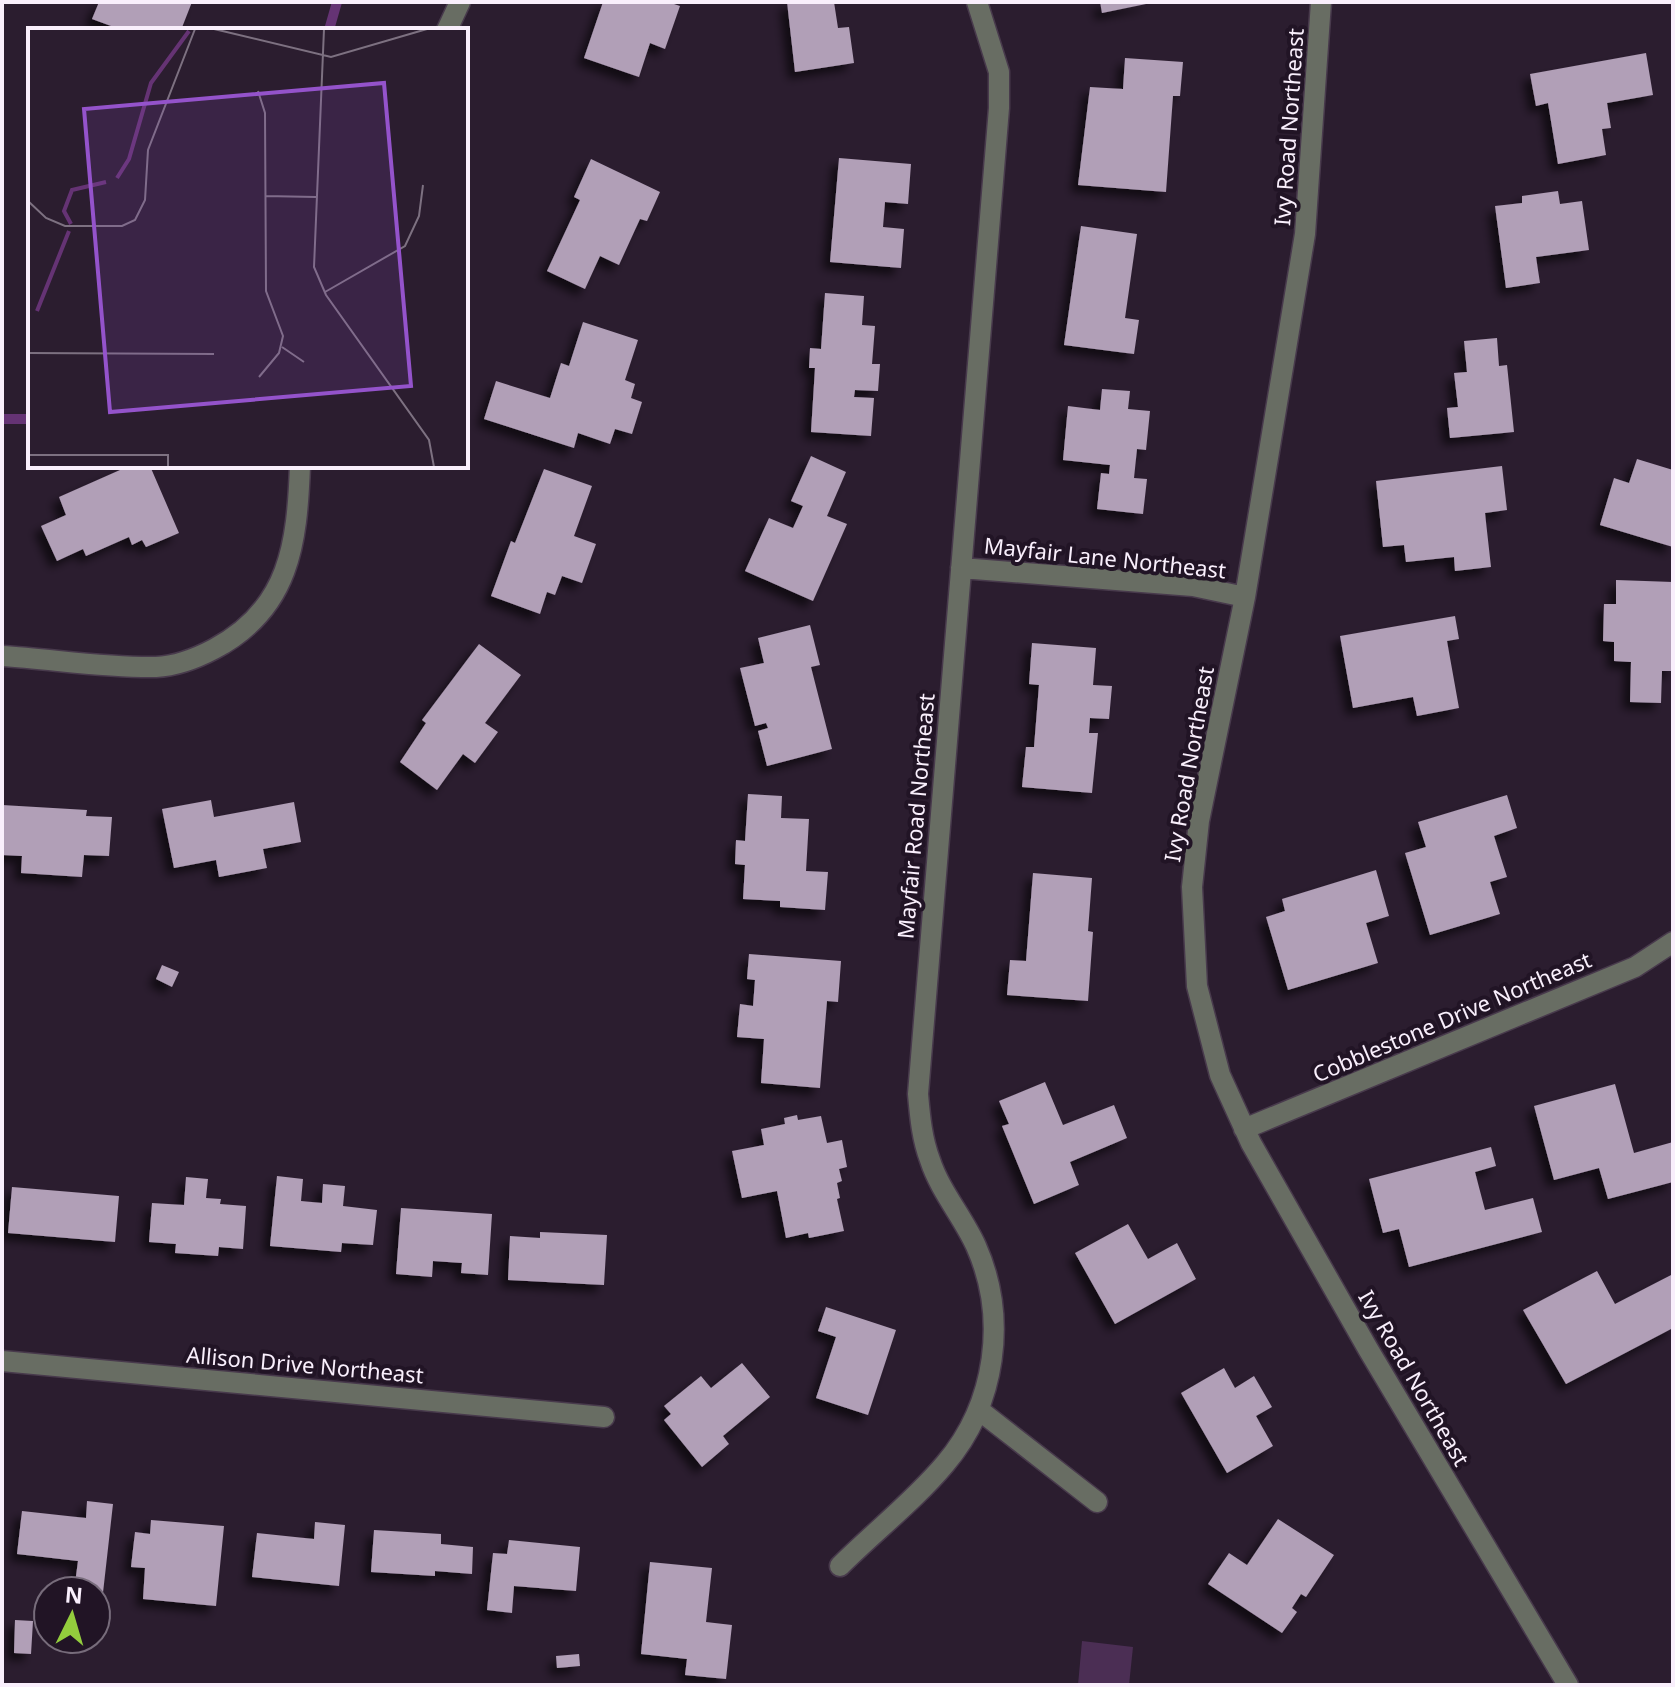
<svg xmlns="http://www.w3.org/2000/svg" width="1675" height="1687" font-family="'Noto Sans',sans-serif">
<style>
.green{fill:#4b2e54}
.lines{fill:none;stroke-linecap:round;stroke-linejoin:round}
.stream{stroke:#653374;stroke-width:10}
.building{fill:#b19fb7;filter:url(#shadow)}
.minor-casing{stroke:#483a4c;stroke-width:23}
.minor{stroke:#686d63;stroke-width:20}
.labels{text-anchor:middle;stroke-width:8;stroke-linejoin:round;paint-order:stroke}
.street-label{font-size:22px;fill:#f9effc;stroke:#211425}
.inset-river{fill:none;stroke:#653374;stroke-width:4}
.inset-road{fill:none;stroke:#7d7181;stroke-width:2}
.view{fill:#9453cb;fill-opacity:0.15;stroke:#9453cb;stroke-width:4}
.inset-edge{fill:none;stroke:#f9effc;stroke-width:4}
</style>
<defs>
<filter id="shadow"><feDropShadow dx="-7" dy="7" stdDeviation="4" flood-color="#0009"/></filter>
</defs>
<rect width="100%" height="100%" fill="#2b1d2f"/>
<path class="green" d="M1082,1641L1133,1647L1129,1685H1078Z"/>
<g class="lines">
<path class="stream" d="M329,30L337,2
M2,419H30"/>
</g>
<path class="building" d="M99,2H192L181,30H122L92,19Z
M603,2H668L680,6L665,49L650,43L639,77L584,58Z
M787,2H834L838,28L849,27L854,63L795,72Z
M1100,2H1151V3L1102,13Z
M1646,53L1653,95L1607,103L1611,128L1602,129L1606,155L1558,164L1548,103L1536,106L1530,74Z
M1125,58L1183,62L1180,96H1173L1166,192L1078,185L1090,87L1123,89Z
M839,158L911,164L908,204L885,202L883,227L904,229L901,268L830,262Z
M591,159L660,192L647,221L640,219L619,265L600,256L585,289L547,271L580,200L574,197Z
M1558,191L1560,204L1582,201L1589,250L1536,257L1540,283L1506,288L1495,206L1522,203V196Z
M1081,226L1137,234L1125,318L1139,320L1134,354L1064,345Z
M825,293L864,296L862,325L875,326L872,364H880L878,391L855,390L854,397L874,398L871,436L811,432L815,368H809L810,348L821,349Z
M583,322L638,340L625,380L635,384L631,398L642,402L632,434L615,429L610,444L578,433L574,448L484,419L496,381L550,398L561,363L569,366Z
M1497,338L1499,366L1507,365L1514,432L1450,438L1447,408L1458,407L1454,373L1467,372L1464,341Z
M1102,389L1130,391L1128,409L1150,411L1146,450L1137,449L1134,478L1147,479L1143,514L1097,509L1101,473L1109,474L1110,465L1063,460L1068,406L1100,410Z
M811,456L846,472L827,516L847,524L813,601L745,571L769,518L793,528L803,506L791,501Z
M1637,459L1673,470V547L1600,525L1614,478L1629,483Z
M129,466H150L179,533L146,547L142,540L132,545L129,537L86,556L83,549L57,561L41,526L66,515L59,497Z
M1502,466L1507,510L1485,513L1491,567L1455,571L1454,557L1406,562L1404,545L1383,547L1376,481Z
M544,469L592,486L574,536L596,544L582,583L562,576L555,595L547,592L540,614L491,596L511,541L515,543Z
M1616,580L1673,582V671H1662L1661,703L1630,702L1631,662L1614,661V642L1603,641L1604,604H1616Z
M1455,616L1459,639L1447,641L1459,708L1417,716L1413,697L1353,708L1340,636Z
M810,625L820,665L811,667L832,749L767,766L758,731L768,728L766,723L755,726L740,668L764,663L758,638Z
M1032,643L1096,648L1093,685L1112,686L1109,719L1090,718L1089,733H1098L1092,793L1022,787L1026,747H1034L1039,685L1029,684Z
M479,644L521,675L485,723L498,732L475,763L463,754L437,790L400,762L426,723L422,720Z
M748,794L782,796L781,818L809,819L806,871L828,872L825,910L780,907V901L743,899L745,865L735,864L736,840L745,841Z
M1507,795L1517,828L1494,836L1507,877L1490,882L1500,914L1430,935L1405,853L1426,847L1418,822Z
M211,800L214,817L294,802L301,842L263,849L267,868L219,877L216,860L174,868L162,809Z
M2,805L87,810L86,816L112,817L109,856L84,855L82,877L21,873L22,856L2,855Z
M1376,870L1389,916L1366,923L1378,963L1288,990L1266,917L1285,911L1282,899Z
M1033,873L1092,878L1088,931L1093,932L1088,1001L1007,995L1010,960L1026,961Z
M749,954L841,961L838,1002L827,1001L820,1088L761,1083L764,1039L737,1037L740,1004L753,1006L755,980L747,979Z
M162,965L179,972L172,987L156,979Z
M1045,1082L1063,1125L1114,1105L1127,1138L1070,1162L1079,1185L1034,1204L1002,1126L1009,1124L999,1101Z
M1615,1084L1634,1153L1673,1142V1182L1608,1199L1599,1168L1554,1180L1534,1106Z
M797,1115L798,1120L821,1116L827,1143L842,1140L847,1167L839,1169L842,1181L837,1183L840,1198L837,1199L844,1231L809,1238L808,1233L786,1238L777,1191L742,1198L732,1151L764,1145L761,1129L785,1124L784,1118Z
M1491,1147L1496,1166L1475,1172L1485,1210L1533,1198L1542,1232L1409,1267L1399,1229L1383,1233L1369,1179Z
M277,1176L303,1179L301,1201L322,1203L323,1184L345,1186L343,1206L377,1210L373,1245L342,1243L341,1252L270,1246Z
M186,1177L208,1179L206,1198L221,1199L220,1204L246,1206L243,1249L219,1247L218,1256L175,1253L176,1244L149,1242L152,1203L184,1205Z
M12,1187L119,1196L115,1242L8,1233Z
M401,1208L492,1214L488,1275L461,1273L462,1263L433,1261L432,1277L396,1274Z
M1128,1224L1148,1259L1177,1243L1196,1279L1115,1324L1075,1253Z
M540,1232L607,1235L604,1285L508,1280L510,1236L540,1238Z
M1597,1271L1615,1304L1673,1274V1328L1566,1384L1523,1310Z
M826,1307L896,1330L868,1415L816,1398L836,1337L818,1331Z
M742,1363L770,1397L723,1436L729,1444L702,1467L664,1420L671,1414L664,1406L701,1376L711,1388Z
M1224,1368L1235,1388L1254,1376L1272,1407L1256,1416L1273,1446L1227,1473L1181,1393Z
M87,1501L113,1504L98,1637L96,1591H74L78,1561L17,1554L22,1511L86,1518Z
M1278,1519L1334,1555L1306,1597L1301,1594L1292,1608L1297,1612L1282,1633L1208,1584L1229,1553L1247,1565Z
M151,1520L224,1526L216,1606L143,1599L145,1568L131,1567L135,1532L150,1534Z
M315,1522L345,1525L339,1586L252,1577L257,1533L314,1539Z
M374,1530L441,1534V1544L473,1547L472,1574L435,1571V1576L371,1572Z
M509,1540L580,1547L576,1591L514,1586L512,1613L487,1610L493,1553L507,1554Z
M650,1562L712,1568L706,1622L732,1625L726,1679L685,1675L687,1659L641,1654Z
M15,1620L33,1621L31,1654L14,1653Z
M579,1654L580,1666L557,1668L556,1656Z"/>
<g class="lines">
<g class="minor-casing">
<path id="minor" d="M1321,2L1305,234L1245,597L1199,821L1192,887L1197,986L1220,1075L1251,1143L1368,1349L1568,1685
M447,30L460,2
M961,568L1193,586L1245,597
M2,656C52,659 105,668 156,667C175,666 197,658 214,649C290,609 297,543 300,466
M1244,1129L1635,967L1673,942
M2,1361L604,1417
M979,1410L1097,1502
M840,1566C874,1532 914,1501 945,1464C996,1404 1008,1318 976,1246C963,1217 940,1191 930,1160C922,1139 920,1117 918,1094L999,108V72L977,2"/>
</g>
<use href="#minor" class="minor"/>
</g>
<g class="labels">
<g class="street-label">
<text transform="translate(1289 127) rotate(-86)" y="8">Ivy Road Northeast</text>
<text transform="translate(1105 558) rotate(6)" y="8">Mayfair Lane Northeast</text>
<text transform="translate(1189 764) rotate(-80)" y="8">Ivy Road Northeast</text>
<text transform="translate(916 816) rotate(-85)" y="8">Mayfair Road Northeast</text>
<text transform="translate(1452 1017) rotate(-23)" y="8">Cobblestone Drive Northeast</text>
<text transform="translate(305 1365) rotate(5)" y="8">Allison Drive Northeast</text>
<text transform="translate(1414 1378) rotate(60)" y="8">Ivy Road Northeast</text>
</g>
</g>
<g transform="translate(28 28)">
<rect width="440" height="440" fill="#2b1d2f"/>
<path class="inset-river" d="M89,150L101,131L123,55L161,3M43,196L36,183L44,162L78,154M9,283L41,203"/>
<path class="inset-road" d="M186,1L303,29L399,1M296,1L286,239L298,267L401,412L406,439M230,63L237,85L238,263L255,308L251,325L231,349M237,168L288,169M0,173L18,190L37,198H94L107,192L117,172L120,122L167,1M297,264L377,218L391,188L395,157M254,319L276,334M0,325L186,326M0,427H140V439"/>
<path class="view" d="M356,55L383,358L82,384L56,81Z"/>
<rect width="440" height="440" class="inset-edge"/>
</g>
<rect width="1675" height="1687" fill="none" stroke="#f9effc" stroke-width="8"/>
<g transform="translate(72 1615) rotate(5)"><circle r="38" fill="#211425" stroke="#776c7b" stroke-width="2"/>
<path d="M0-6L14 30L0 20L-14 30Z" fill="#93cd3d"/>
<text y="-12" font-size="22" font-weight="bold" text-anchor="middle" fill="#f9effc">N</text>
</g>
</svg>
